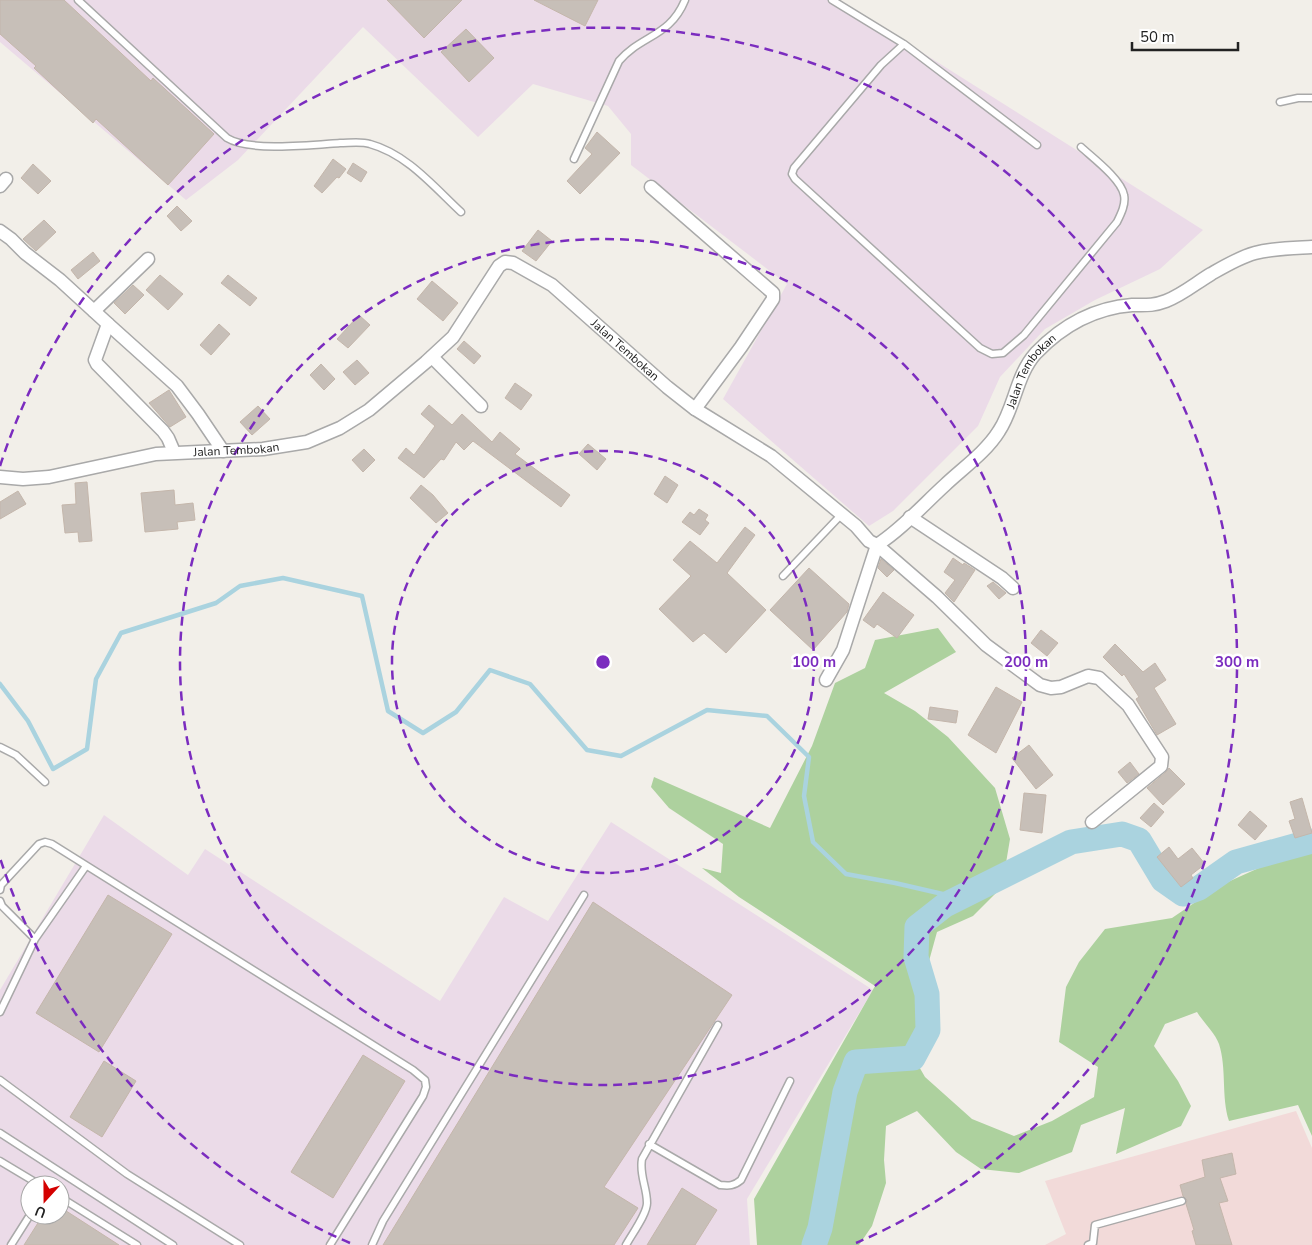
<svg xmlns="http://www.w3.org/2000/svg" width="1312" height="1245" font-family="'Nunito Sans',sans-serif">
<style>
.commercial{fill:#f2dad9}
.industrial{fill:#ebdbe8;fill-rule:evenodd}
.forest{fill:#add19e}
.lines{fill:none;stroke-linecap:round;stroke-linejoin:round}
.stream{stroke:#aad3df;stroke-width:4.5}
.river{stroke:#aad3df;stroke-width:25}
.building{fill:#c7bfb8;stroke:#c4b6ab}
.service-casing{stroke:#a9a9a9;stroke-width:9}
.minor-casing{stroke:#a9a9a9;stroke-width:15}
.service{stroke:#fff;stroke-width:6}
.minor{stroke:#fff;stroke-width:12}
.ring{fill:none;stroke:#7b2cbf;stroke-width:2.5;stroke-dasharray:9 6}
.labels{text-anchor:middle;stroke-width:5;stroke-linejoin:round;paint-order:stroke}
.street-label{font-size:12px;fill:#222;stroke:#fff}
.centre{fill:#7b2cbf;stroke:#fff;stroke-width:2.5}
.ring-label{font-size:15px;text-anchor:middle;font-weight:bold;fill:#7b2cbf;stroke:#fff;stroke-width:5;stroke-linejoin:round;paint-order:stroke}
</style>
<rect width="100%" height="100%" fill="#f2efe9"/>
<path class="commercial" d="M1296,1111L1312,1148V1245H1045L1066,1234L1045,1181Z"/>
<path class="industrial" d="M0,0H839L1203,230L1160,269L1095,300L1045,329L1000,377L978,426L893,511L869,526L723,399L787,284L631,165V134L608,106L533,84L478,137L363,27L238,160L186,200L0,42Z
M104,815L188,875L205,849L440,1001L504,897L548,921L611,822L873,990L747,1199L750,1245H0V990ZM30,1185H60V1215H30Z"/>
<path class="forest" d="M938,628L956,652L884,693L915,711L948,737L995,788L1010,839L1002,887L973,916L937,932L929,961L939,1001L923,1036L910,1051L925,1077L972,1119L1014,1136L1052,1121L1094,1097L1098,1067L1059,1042L1066,987L1079,962L1105,929L1172,918L1219,886L1301,849L1312,840V1136L1298,1105L1229,1121C1221,1097 1227,1069 1219,1044C1215,1033 1203,1022 1197,1012L1165,1024L1154,1046L1178,1081L1191,1106L1181,1126L1116,1154L1125,1108L1081,1125L1072,1152L1019,1173L981,1169L956,1152L917,1111L886,1126L884,1160L886,1183L872,1226L859,1245H757L754,1199L875,986L739,897L702,868L721,873L723,844L669,808L651,787L654,777L770,828L812,746L835,683L865,668L875,640Z"/>
<g class="lines">
<path class="stream" d="M0,684L28,721L53,769L87,749L96,679L121,633L216,603L240,586L283,578L362,596L388,711L423,733L456,712L490,670L530,684L587,750L621,756L707,710L767,716L809,757L804,796L813,842L846,874L895,883L960,898"/>
<path class="river" d="M814,1245L820,1228L845,1092L856,1062L913,1058L928,1030L927,994L916,957L917,927L945,905L1071,842L1122,834L1139,840L1163,880L1183,894L1199,888L1236,862L1312,841"/>
</g>
<path class="building" d="M0,0H64L151,81L153,78L214,134L168,185L96,119L93,123L34,68L36,66L0,34Z
M387,0H462L424,38Z
M534,0H598L585,26Z
M466,29L494,58L469,82L441,52Z
M597,132L620,153L580,194L567,181L592,154L585,148Z
M333,159L346,169L339,178L337,177L322,193L314,186Z
M353,163L367,172L361,182L347,173Z
M33,164L51,181L38,194L21,178Z
M177,206L192,221L181,231L167,216Z
M44,220L56,232L36,251L23,239Z
M538,230L552,241L536,261L522,251Z
M93,252L100,261L78,279L71,270Z
M160,275L183,294L168,310L146,290Z
M228,275L257,298L250,306L221,283Z
M432,281L458,303L443,321L417,299Z
M133,285L144,295L125,314L114,303Z
M359,315L370,325L348,348L337,339Z
M219,324L230,334L211,355L200,345Z
M464,341L481,356L474,364L457,349Z
M357,360L369,373L355,385L343,372Z
M321,364L335,379L324,390L310,375Z
M515,383L532,395L521,410L505,398Z
M169,390L186,417L170,427L149,403Z
M429,405L452,425L462,414L492,442L500,432L520,449L515,454L570,495L561,507L473,441L464,450L456,442L444,460L441,459L424,478L398,458L406,448L414,455L435,426L421,414Z
M258,406L270,419L252,435L240,422Z
M588,444L606,459L597,470L579,454Z
M364,449L375,460L363,472L352,460Z
M665,476L678,485L667,503L654,494Z
M87,482L92,541L79,542L78,532L65,533L62,505L76,504L75,483Z
M421,485L433,495L448,513L436,523L410,498Z
M174,490L175,505L193,503L195,520L177,522L178,529L145,532L141,493Z
M18,491L26,504L0,519V502Z
M699,509L708,515L705,520L709,523L700,535L682,522L690,512L694,515Z
M745,527L755,535L727,573L766,610L726,653L704,633L693,642L659,609L691,576L673,560L690,541L717,563Z
M953,558L963,565L964,563L975,570L954,602L945,593L955,580L944,572Z
M881,559L894,570L887,577L878,568Z
M809,568L849,604L847,612L813,650L770,610Z
M993,582L1006,593L999,599L987,586Z
M883,592L914,615L897,638L877,624L874,628L863,620Z
M1041,630L1058,643L1047,656L1031,643Z
M1115,644L1143,672L1155,663L1166,680L1154,688L1176,724L1157,735L1136,699L1139,697L1124,674L1122,676L1103,657Z
M996,687L1022,702L996,753L968,735Z
M930,707L958,711L956,723L928,719Z
M1029,745L1053,775L1036,789L1012,758Z
M1130,762L1139,774L1127,783L1118,772Z
M1169,768L1185,784L1163,805L1147,788L1166,772Z
M1024,793L1046,795L1042,833L1020,830Z
M1302,798L1312,833L1295,838L1289,821L1295,819L1290,802Z
M1154,803L1164,812L1151,827L1140,818Z
M1250,811L1267,826L1255,840L1238,825Z
M1169,847L1178,859L1192,848L1205,864L1191,875L1193,878L1181,887L1157,857Z
M108,895L172,934L99,1052L36,1013Z
M593,902L732,995L604,1187L638,1208L614,1245H383Z
M363,1055L405,1081L333,1198L291,1172Z
M104,1061L136,1081L102,1137L70,1117Z
M1232,1153L1236,1174L1220,1178L1228,1201L1219,1203L1232,1245H1196L1192,1231L1194,1230L1186,1204L1187,1200L1183,1196L1180,1185L1205,1177L1202,1160Z
M682,1188L717,1210L695,1245H647Z
M60,1207L119,1245H24L43,1215H60Z"/>
<g class="lines">
<g class="service-casing">
<path id="service" d="M78,0L227,138C250,152 312,145 340,143C349,143 361,141 370,144C407,154 434,187 461,212
M832,0L904,44L1037,145
M904,44L881,65L794,168L792,174L795,179L980,348L992,354L1003,353L1024,335L1117,222C1121,214 1126,204 1124,195C1121,179 1093,158 1081,147
M1280,102L1298,98H1312
M574,159L619,61C641,35 670,37 685,0
M783,576L841,515
M0,747L16,755L45,782
M0,890L1,885L39,844L45,842L52,844L413,1070L425,1080L426,1087L423,1096L330,1245
M0,901L2,906L35,939
M0,1012L35,939L86,866
M0,1080L127,1174L240,1245
M0,1133L173,1245
M649,1144L720,1185C729,1186 734,1186 741,1180L790,1081
M0,1161L40,1185
M60,1197L137,1245
M11,1245L30,1215
M372,1245L383,1221L584,895
M626,1245C632,1234 647,1214 647,1203C647,1187 639,1175 642,1159L718,1025
M1088,1245L1093,1243L1095,1225L1182,1201"/>
</g>
<g class="minor-casing">
<g id="minor">
<path d="M0,186L6,179"/>
<path d="M651,187L773,293V299L741,347L695,409"/>
<path d="M0,231L11,239L25,253L60,280L108,324L95,360L97,364L163,431L168,438L174,452"/>
<path d="M94,311L148,259"/>
<path d="M108,324L177,386L198,414L223,451"/>
<path d="M432,357L481,406"/>
<path id="s1" d="M0,477L23,479L49,477L156,454L263,449L307,442L340,428L369,410L426,362L453,337L499,266L505,262L513,263L552,285L667,387L695,409L771,456L856,526L869,541L877,545L937,597L986,645L1040,685L1051,688L1061,687L1088,676L1099,678L1128,705L1162,757L1161,766L1092,822"/>
<path d="M910,517L1002,578L1013,588"/>
<path id="s2" d="M877,545C902,529 923,505 945,485C963,468 986,452 999,431C1015,407 1016,375 1036,353C1062,326 1094,308 1132,305C1145,305 1153,306 1166,301C1182,295 1196,283 1211,274C1225,266 1240,257 1255,253C1274,248 1293,248 1312,247"/>
<path d="M826,680L843,650L877,545"/>
</g>
</g>
<use href="#service" class="service"/>
<use href="#minor" class="minor"/>
</g>
<g class="ring">
<circle cx="603" cy="662" r="211"/>
<circle cx="603" cy="662" r="423"/>
<path d="M350 1243A634 634 0 0 1 0 858M0 466A634 634 0 1 1 856 1243"/>
</g>
<g class="labels">
<g class="street-label">
<text dy="4" stroke="none"><textPath href="#s1" startOffset="734">Jalan Tembokan</textPath></text>
<text dy="4" stroke="none"><textPath href="#s2" startOffset="236">Jalan Tembokan</textPath></text>
<text dy="4" stroke="none"><textPath href="#s1" startOffset="239">Jalan Tembokan</textPath></text>
</g>
</g>
<circle cx="603" cy="662" r="8" class="centre"/>
<g class="ring-label">
<text x="814" y="667">100 m</text>
<text x="1026" y="667">200 m</text>
<text x="1237" y="667">300 m</text>
</g>
<g transform="translate(45 1200) rotate(201)"><circle r="24" fill="#ffffff" stroke="#a7a7a7"/>
<path d="M0-4L9 19L0 12L-9 19Z" fill="#d40000"/>
<text y="-8" font-size="14" font-weight="bold" text-anchor="middle" fill="#222222">U</text>
</g>
<path d="M1132 42v8h106v-8" fill="none" stroke="#222222" stroke-width="2.5"/>
<text x="1140" y="42" font-size="15" fill="#222222" stroke="#ffffff" stroke-width="4" paint-order="stroke">50 m</text>
</svg>
